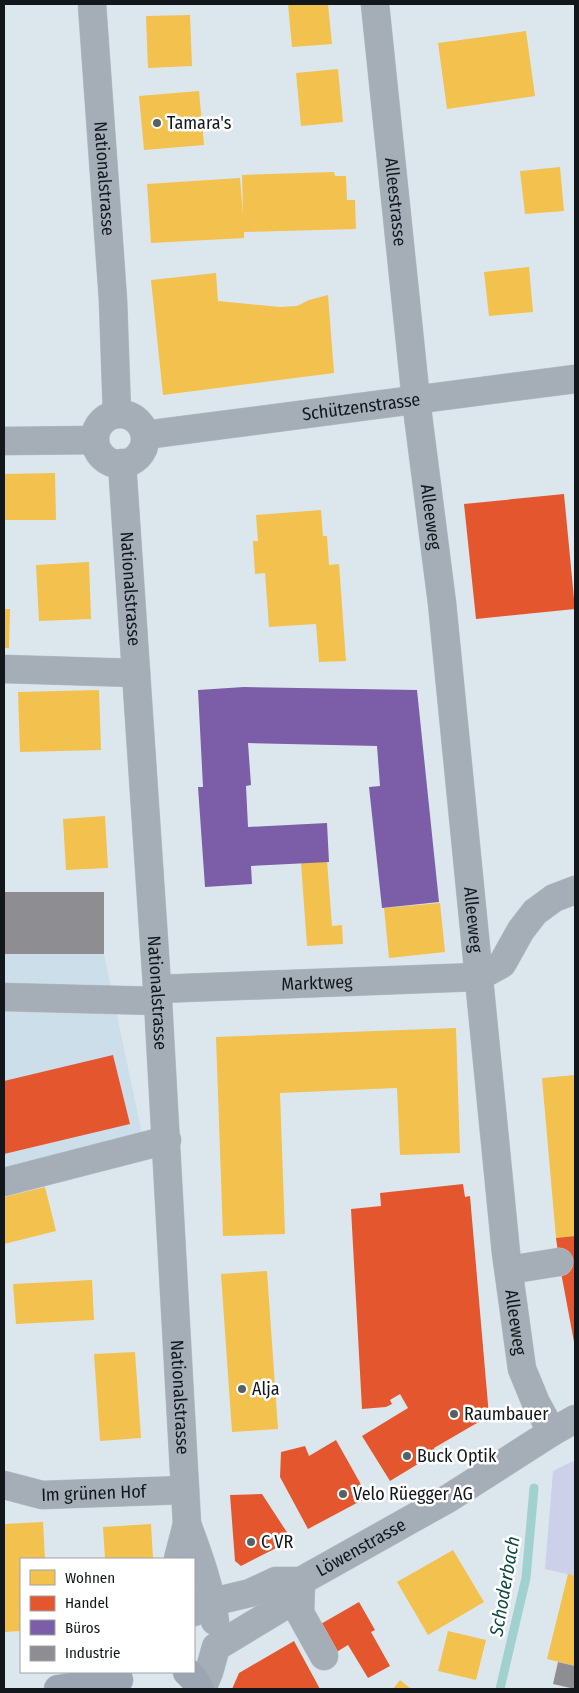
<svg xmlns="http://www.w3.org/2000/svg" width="579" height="1693" font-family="'Fira Sans Condensed',sans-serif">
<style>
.built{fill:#cbdeea}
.green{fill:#ccd0e8}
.homes{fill:#f2c14e}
.shops{fill:#e4572e}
.offices{fill:#7b5ea7}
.industry{fill:#8d8d92}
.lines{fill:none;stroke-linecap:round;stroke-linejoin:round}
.stream{stroke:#a1d1ce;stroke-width:9}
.minor-casing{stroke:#b9c1c6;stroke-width:29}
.major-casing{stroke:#b9c1c6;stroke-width:29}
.minor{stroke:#a5adb7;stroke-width:28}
.major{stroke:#9ba6b2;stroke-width:28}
.poi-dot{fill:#586064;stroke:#fff;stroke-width:2}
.labels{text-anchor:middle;stroke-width:5;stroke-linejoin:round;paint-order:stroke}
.poi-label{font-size:18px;fill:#11171b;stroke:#fff;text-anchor:start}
.street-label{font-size:18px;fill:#11171b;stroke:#fff}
.water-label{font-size:19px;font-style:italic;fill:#0f4944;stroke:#fff}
</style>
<rect width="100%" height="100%" fill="#dce7ed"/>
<path class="built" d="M4,954H104L142,1134L4,1170Z"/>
<path class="green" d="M573,1461L575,1467V1576L545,1569L553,1471Z"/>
<path class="homes" d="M288,4H328L332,44L292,47Z
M190,15L192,66L148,68L146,16Z
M526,31L535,96L447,109L438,43Z
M338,69L343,122L301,126L296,73Z
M199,91L204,145L144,150L139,96Z
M560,167L564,211L525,214L520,171Z
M334,172L335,176H346L347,200H355L356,229L244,232V238L151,243L147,184L240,178L243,215L242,175Z
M529,267L533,312L489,316L484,272Z
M216,273L218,301L280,307L297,306L309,300L328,295L334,373L163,395L151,280Z
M55,473L56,520H4V474Z
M321,510L323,536H327L329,565L339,564L346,661L319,662L316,624L269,627L265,573L255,574L253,541H258L256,515Z
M89,562L91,619L39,621L36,565Z
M4,609H10L9,648H4Z
M99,690L101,750L20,752L18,692Z
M105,816L108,868L66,870L63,819Z
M327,861L332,926L342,925L343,944L307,946L301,863Z
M440,903L445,952L389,958L384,908Z
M456,1028L460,1153L400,1155L397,1088L280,1093L285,1234L223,1236L216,1037Z
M575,1075V1236L556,1238L542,1078Z
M45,1187L56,1231L4,1244V1197Z
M267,1271L278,1429L232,1432L221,1274Z
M92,1280L94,1320L16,1324L13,1284Z
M135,1352L141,1438L100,1441L94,1354Z
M43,1522L45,1559H21V1631L4,1632V1524Z
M151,1524L153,1559H105L103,1527Z
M453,1550L484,1602L428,1635L397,1582Z
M568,1574L575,1576V1666L547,1659Z
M448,1631L486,1640L476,1680L438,1671Z
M400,1680L411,1689H393Z"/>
<path class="shops" d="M564,494L575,609L476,619L464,504Z
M113,1055L130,1124L4,1154V1081Z
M463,1184L465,1197L470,1196L489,1416L434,1448L436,1453L390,1481L362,1436L408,1408L400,1394L390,1400L392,1404L386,1407L362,1409L351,1209L381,1206L380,1193Z
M575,1236V1341L574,1342L560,1267L556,1238Z
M336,1440L368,1497L308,1529L280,1477L281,1452L305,1446L309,1456Z
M262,1494L292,1540L241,1566L235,1561L230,1495Z
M359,1602L375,1630L371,1632L390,1666L368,1678L348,1645L335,1653L319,1625Z
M294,1641L320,1689H232L239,1673Z"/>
<path class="offices" d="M244,687L417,690L439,902L382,908L369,787L380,786L377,746L248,743L251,785L246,786L248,827L327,823L329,862L251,866L252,884L205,887L198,787H203L198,690Z"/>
<path class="industry" d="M4,892H104V954H4Z
M558,1662L575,1666V1689L553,1684Z"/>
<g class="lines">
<path class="stream" d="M500,1689L526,1578L534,1488"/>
<g class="minor-casing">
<g id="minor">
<path id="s1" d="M92,4L113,300L117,414"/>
<path id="s2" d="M375,4L416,400L442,603L506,1253L522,1369L536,1403L552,1432"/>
<circle cx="120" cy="439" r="25"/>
<path id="s3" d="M145,435L575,379"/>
<path d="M4,441L95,440"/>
<path id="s4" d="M122,463L158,1001L183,1453L187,1524L178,1559"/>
<path d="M4,669L136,673"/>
<path id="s5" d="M157,989L478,977L502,964L521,930L535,912L554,898L575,890"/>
<path d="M4,997L158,1001"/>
<path d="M4,1182L167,1140"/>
<path d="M509,1270L559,1262"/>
<path id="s6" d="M4,1485L42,1495L185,1490"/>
<path d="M187,1524C199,1556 210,1587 215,1621"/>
<path d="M301,1581L300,1613L324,1656"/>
<path id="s7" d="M194,1612L212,1602L250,1593L276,1581H301L449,1498L552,1432L575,1419"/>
<path d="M202,1689L209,1672L216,1647L287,1604L301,1581"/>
</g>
</g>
<g class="major-casing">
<path id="major" d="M187,1672L194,1679L200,1689
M58,1689L119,1680"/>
</g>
<use href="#minor" class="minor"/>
<use href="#major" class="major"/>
</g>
<g class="poi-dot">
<circle cx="157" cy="123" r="5"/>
<circle cx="242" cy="1389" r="5"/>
<circle cx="454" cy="1414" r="5"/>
<circle cx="407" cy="1456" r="5"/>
<circle cx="343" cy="1494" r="5"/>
<circle cx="251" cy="1542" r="5"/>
</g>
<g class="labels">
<g class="poi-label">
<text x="167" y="129">Tamara's</text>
<text x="252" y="1395">Alja</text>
<text x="464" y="1420">Raumbauer</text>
<text x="417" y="1462">Buck Optik</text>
<text x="353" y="1500">Velo Rüegger AG</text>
<text x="261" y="1548">C VR</text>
</g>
<g class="street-label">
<text dy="6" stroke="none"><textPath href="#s1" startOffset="175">Nationalstrasse</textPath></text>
<text dy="6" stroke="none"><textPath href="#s2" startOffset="199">Alleestrasse</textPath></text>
<text dy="6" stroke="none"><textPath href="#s3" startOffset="218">Schützenstrasse</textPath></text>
<text dy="6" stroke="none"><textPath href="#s2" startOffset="516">Alleeweg</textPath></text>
<text dy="6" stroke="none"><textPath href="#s4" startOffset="126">Nationalstrasse</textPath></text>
<text dy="6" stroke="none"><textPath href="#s2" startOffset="921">Alleeweg</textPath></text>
<text dy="6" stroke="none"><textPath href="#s5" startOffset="160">Marktweg</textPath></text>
<text dy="6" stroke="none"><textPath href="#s4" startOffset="531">Nationalstrasse</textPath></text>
<text dy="6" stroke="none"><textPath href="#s2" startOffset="1326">Alleeweg</textPath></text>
<text dy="6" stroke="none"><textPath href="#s4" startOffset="936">Nationalstrasse</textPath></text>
<text dy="6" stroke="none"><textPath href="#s6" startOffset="91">Im grünen Hof</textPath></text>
<text dy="6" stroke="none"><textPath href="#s7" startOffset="182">Löwenstrasse</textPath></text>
</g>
<g class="water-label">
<text transform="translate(504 1586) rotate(-80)" y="7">Schoderbach</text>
</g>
</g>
<rect width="579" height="1693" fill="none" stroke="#11171b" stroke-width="10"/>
<rect x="20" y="1558" width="175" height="115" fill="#ffffff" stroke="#a0a2a4"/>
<rect x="30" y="1570" width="25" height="15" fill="#f2c14e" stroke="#a0a2a4"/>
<text x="65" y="1583" font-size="15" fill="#11171b">Wohnen</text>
<rect x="30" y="1596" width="25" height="15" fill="#e4572e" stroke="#a0a2a4"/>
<text x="65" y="1608" font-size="15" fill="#11171b">Handel</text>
<rect x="30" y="1620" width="25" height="15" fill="#7b5ea7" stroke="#a0a2a4"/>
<text x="65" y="1633" font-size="15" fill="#11171b">Büros</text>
<rect x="30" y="1646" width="25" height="15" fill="#8d8d92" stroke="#a0a2a4"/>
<text x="65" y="1658" font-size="15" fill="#11171b">Industrie</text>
</svg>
